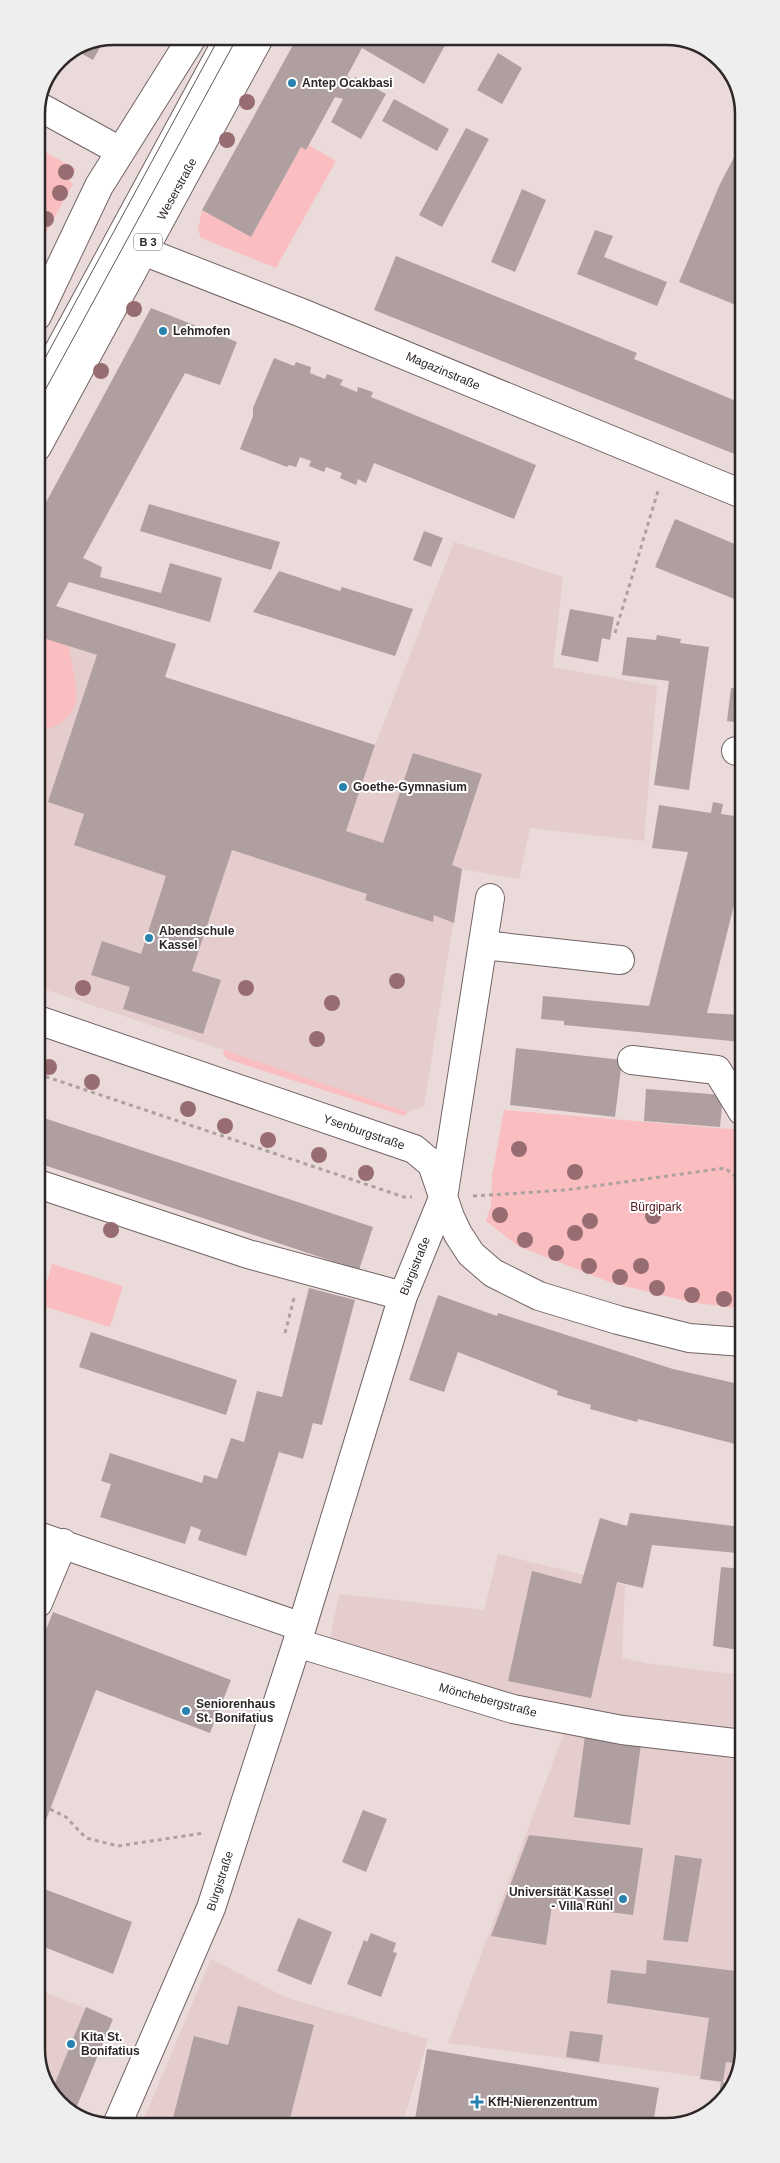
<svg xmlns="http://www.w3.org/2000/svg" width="780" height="2163" font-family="Helvetica,sans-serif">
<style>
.built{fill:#e5cccd}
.green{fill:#fabec1}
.building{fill:#af9fa0}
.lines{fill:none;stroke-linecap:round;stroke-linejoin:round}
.minor-casing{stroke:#726364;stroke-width:30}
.major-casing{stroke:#726364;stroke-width:30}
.path{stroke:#ada0a0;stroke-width:3;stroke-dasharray:4 4;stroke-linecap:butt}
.minor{stroke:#fff;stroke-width:28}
.major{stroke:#fff;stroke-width:28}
.tram{stroke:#5f5657;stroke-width:1}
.tree{fill:#976d72}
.poi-dot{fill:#2782b0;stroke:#fff;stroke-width:2}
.labels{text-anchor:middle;stroke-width:4;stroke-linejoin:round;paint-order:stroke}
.shield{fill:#fff;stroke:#6d6868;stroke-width:1}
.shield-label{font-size:11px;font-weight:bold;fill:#2e2728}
.poi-label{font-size:12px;font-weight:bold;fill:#2e2728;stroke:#fff;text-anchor:start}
.street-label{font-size:12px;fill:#2e2728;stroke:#fff}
.park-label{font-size:12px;fill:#52131d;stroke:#fff}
.rim{fill:none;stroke:#2e2728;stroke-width:2.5}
</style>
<rect width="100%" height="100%" fill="#ebdada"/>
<path class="built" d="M454,542L563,577L553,667L657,686L644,841L530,828L519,879L462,869L424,1106L408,1112L38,987L37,636L375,745Z
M498,1554L625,1585L622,1658L650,1664L743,1675V1737L620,1720L505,1694L329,1644L339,1594L484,1610Z
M565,1730L743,1754L744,2049L733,2081L448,2043Z
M211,1959L287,1998L428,2039L402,2125L141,2126Z
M39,1990L113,2019L74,2113L66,2111L39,2069Z"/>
<path class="green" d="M309,145L336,161L276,268L201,238L198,230L202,210L251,237L301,147L306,149Z
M36,147L76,169L69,181L73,184L37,249Z
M37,636L68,640C73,684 95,717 37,732Z
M224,1050L408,1112L404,1116L227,1059L223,1054Z
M504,1110L742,1130L743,1309L690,1302L612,1283L518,1246L486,1221L491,1206L492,1176Z
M52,1264L123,1286L110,1327L40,1305Z"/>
<path class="building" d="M298,36H450L424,84L362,48L347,76L353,80L355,77L386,94L361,139L331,122L343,99L335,97L306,150L301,147L251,237L202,210Z
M104,40L93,60L77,51Z
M498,53L522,68L502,104L477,90Z
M394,99L449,129L437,151L382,121Z
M466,128L489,139L442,227L419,215Z
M741,144V307L679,282L720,184Z
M522,189L546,200L515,272L491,262Z
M595,230L613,236L604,257L667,282L657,306L577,274Z
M396,256L637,353L634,359L741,403L742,457L374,310Z
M151,308L237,342L220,385L185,373L83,558L102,567L100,577L161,593L170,563L222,578L210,622L69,582L56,606L176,644L165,677L375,745L346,831L383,843L413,753L482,774L452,865L462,869L454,923L434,915L433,922L365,900L367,894L232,850L192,971L221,980L203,1034L123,1009L130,987L91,975L102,941L141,954L166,876L74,845L84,814L48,802L97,655L37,636V519Z
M274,358L294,366L296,362L311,367L310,373L325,379L327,374L343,380L340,385L357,392L358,387L373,392L371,397L536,465L514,519L374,463L366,483L358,479L356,485L340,478L342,473L326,467L324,472L309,466L311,461L300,457L296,467L289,465L287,467L240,449L253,416V408Z
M149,504L280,542L271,570L140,531Z
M675,519L742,547V602L655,567Z
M424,531L443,538L431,567L413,560Z
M279,571L340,591L342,587L413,609L395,656L253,612Z
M570,609L614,617L610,640L602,638L598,662L561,655Z
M657,635L681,639L680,643L709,647L689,790L654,785L669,681L622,675L627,637L656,640Z
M731,688L742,689V723L727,721Z
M713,802L723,804L721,814L742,817V873L707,1013L742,1015V1042L564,1025V1021L541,1019L543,996L649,1006L688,852L652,848L659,805L711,813Z
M516,1048L622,1060L615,1117L510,1105Z
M646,1089L723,1095L720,1127L644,1121Z
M38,1116L373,1227L359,1270L38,1163Z
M309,1288L355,1300L322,1425L313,1423L303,1459L279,1452L246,1556L198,1540L201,1530L191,1526L185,1544L100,1517L111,1484L101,1481L110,1453L202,1483L204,1475L217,1479L231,1438L244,1442L257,1391L282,1397Z
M438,1295L497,1316L498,1313L673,1369L743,1385V1446L638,1419L637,1422L590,1409L591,1405L557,1395L558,1391L458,1352L444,1392L409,1380Z
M91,1332L237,1380L226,1415L79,1367Z
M38,1426L44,1428L39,1446H38Z
M630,1513L741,1527L737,1553L652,1545L643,1588L617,1582L591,1698L508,1681L532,1571L581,1584L600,1518L627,1526Z
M721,1567L743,1569V1613L739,1650L713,1646Z
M53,1612L231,1680L210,1733L96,1690L39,1838L38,1650Z
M742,1691H743V1737H738Z
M585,1736L641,1744L630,1825L574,1817Z
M363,1810L387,1819L366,1872L342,1862Z
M529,1835L643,1848L633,1915L552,1905L546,1945L491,1936Z
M675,1855L702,1859L688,1942L663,1940Z
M39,1887L132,1922L113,1974L39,1945Z
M298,1918L332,1932L311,1985L277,1971Z
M371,1933L396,1943L393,1952L397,1953L381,1997L347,1984L364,1940L367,1942Z
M647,1960L744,1972V2049L739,2064L726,2062L723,2082L700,2079L709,2018L607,2003L611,1970L646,1974Z
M238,2006L314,2025L288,2126H171L194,2036L228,2045Z
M86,2007L113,2019L74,2113L66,2111L47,2081L55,2083Z
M570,2031L603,2035L599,2062L566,2057Z
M427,2049L659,2088L653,2124L414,2125Z
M721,2082L732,2084L728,2097L718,2103Z"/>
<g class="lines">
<g class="minor-casing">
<path id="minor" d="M38,106L120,151
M143,251L302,313L742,494
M37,391L230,36
M736,751L742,752
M483,945L620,960
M38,1020L414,1149L432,1164L450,1217L458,1234L471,1254L493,1273L539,1296L618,1320L689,1338L743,1342
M632,1060L717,1070L742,1111
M38,1184L248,1254L403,1296
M38,1536L302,1627
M38,1603L63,1543
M297,1643L513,1709L622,1730L743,1744
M116,2127L211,1908L297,1643L403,1296L443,1198L490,898"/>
</g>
<g class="major-casing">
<path id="major" d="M37,316L99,186L193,36
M37,447L260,36"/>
</g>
<path class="path" d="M615,633L658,491
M38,1074L404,1197H412
M473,1196L566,1190L725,1168L743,1183
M285,1333L294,1298
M50,1809L66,1817L86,1838L118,1846L204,1833"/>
<use href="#minor" class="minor"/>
<use href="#major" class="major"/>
<path class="tram" d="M37,373L220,36
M37,405L238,36"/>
</g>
<g class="tree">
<circle cx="247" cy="102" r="8"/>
<circle cx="227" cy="140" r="8"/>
<circle cx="66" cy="172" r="8"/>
<circle cx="60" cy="193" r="8"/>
<circle cx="46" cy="219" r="8"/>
<circle cx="134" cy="309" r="8"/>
<circle cx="101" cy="371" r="8"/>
<circle cx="397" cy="981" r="8"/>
<circle cx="83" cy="988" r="8"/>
<circle cx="246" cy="988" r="8"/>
<circle cx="332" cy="1003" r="8"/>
<circle cx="317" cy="1039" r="8"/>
<circle cx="49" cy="1067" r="8"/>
<circle cx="92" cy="1082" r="8"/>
<circle cx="188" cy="1109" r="8"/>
<circle cx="225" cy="1126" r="8"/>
<circle cx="268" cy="1140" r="8"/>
<circle cx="519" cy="1149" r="8"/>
<circle cx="319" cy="1155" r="8"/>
<circle cx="575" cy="1172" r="8"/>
<circle cx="366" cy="1173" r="8"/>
<circle cx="500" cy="1215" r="8"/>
<circle cx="653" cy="1216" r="8"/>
<circle cx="590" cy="1221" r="8"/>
<circle cx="111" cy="1230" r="8"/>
<circle cx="575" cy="1233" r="8"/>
<circle cx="525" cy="1240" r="8"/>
<circle cx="556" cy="1253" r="8"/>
<circle cx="589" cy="1266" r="8"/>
<circle cx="641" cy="1266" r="8"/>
<circle cx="620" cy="1277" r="8"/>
<circle cx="657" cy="1288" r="8"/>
<circle cx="692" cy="1295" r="8"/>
<circle cx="724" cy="1299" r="8"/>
</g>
<g class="poi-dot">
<circle cx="292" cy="83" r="5"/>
<circle cx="163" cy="331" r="5"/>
<circle cx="343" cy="787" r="5"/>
<circle cx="149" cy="938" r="5"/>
<circle cx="186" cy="1711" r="5"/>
<circle cx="623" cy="1899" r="5"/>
<circle cx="71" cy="2044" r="5"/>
<path d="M474.5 2094.5h5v5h5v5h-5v5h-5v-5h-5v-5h5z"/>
</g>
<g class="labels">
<rect class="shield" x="134" y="233.5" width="28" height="17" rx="4"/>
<g class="shield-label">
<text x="148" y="246">B 3</text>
</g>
<g class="poi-label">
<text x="302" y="87">Antep Ocakbasi</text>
<text x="173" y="335">Lehmofen</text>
<text x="353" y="791">Goethe-Gymnasium</text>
<text x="159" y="935">Abendschule<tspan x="159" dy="14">Kassel</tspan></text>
<text x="196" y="1708">Seniorenhaus<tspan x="196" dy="14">St. Bonifatius</tspan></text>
<text x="613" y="1896" text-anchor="end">Universität Kassel<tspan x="613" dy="14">- Villa Rühl</tspan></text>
<text x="81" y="2041">Kita St.<tspan x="81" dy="14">Bonifatius</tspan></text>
<text x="488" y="2106">KfH-Nierenzentrum</text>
</g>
<g class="street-label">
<text transform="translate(177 189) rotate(-61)" y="4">Weserstraße</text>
<text transform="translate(443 371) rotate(23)" y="4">Magazinstraße</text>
<text transform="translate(364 1132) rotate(19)" y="4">Ysenburgstraße</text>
<text transform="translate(415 1266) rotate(-68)" y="4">Bürgistraße</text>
<text transform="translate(488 1700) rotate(15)" y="4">Mönchebergstraße</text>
<text transform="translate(220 1881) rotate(-72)" y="4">Bürgistraße</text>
</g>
<g class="park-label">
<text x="656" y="1211">Bürgipark</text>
</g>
</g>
<path d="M0 0H780V2163H0ZM114 45H666A69 69 0 0 1 735 114V2049A69 69 0 0 1 666 2118H114A69 69 0 0 1 45 2049V114A69 69 0 0 1 114 45Z" fill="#eee" fill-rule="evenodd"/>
<path class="rim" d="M114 45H666A69 69 0 0 1 735 114V2049A69 69 0 0 1 666 2118H114A69 69 0 0 1 45 2049V114A69 69 0 0 1 114 45Z"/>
</svg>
